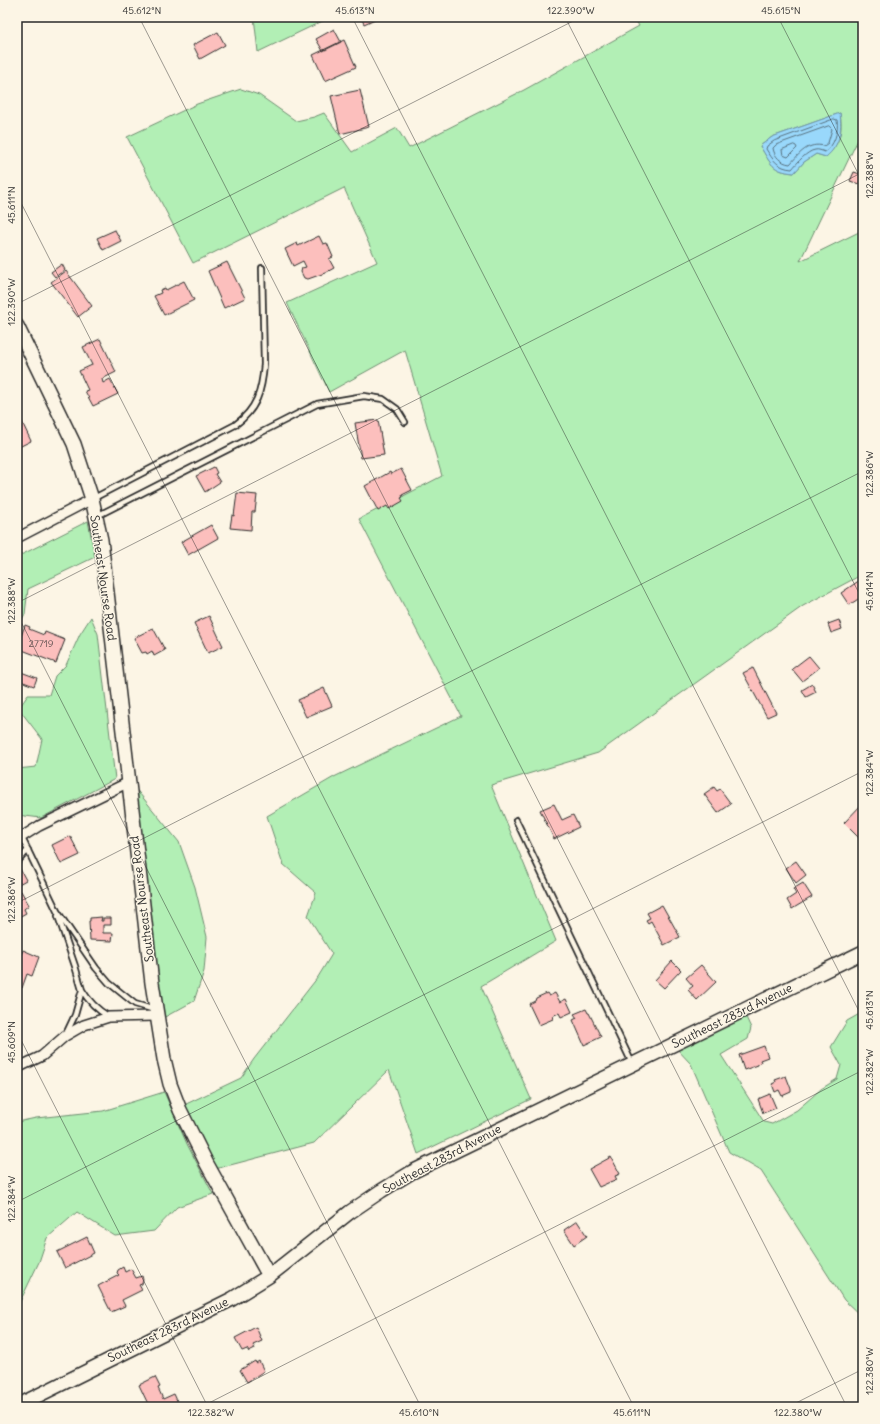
<svg xmlns="http://www.w3.org/2000/svg" width="880" height="1424" font-family="Delius,sans-serif">
<style>
.green{fill:#b2efb5;stroke:#6e8d70;fill-rule:evenodd}
.water{fill:#99d8fb;stroke:#6d93a8}
.lines{fill:none;stroke-linecap:round;stroke-linejoin:round}
.shore{stroke:#57707e;stroke-width:1}
.building{fill:#fcbfbd;stroke:#2b2b2b}
.lane-casing{stroke:#2b2b2b;stroke-width:8}
.street-casing{stroke:#2b2b2b;stroke-width:12}
.secondary-casing{stroke:#2b2b2b;stroke-width:16}
.lane{stroke:#fcf5e5;stroke-width:4.5}
.street{stroke:#fcf5e5;stroke-width:9}
.secondary{stroke:#fcf5e5;stroke-width:13}
.ticks{fill:none;stroke:#2b2b2b;stroke-width:1;stroke-opacity:0.45}
.labels{text-anchor:middle;stroke-width:3;stroke-linejoin:round;paint-order:stroke}
.number-label{font-size:10px;fill:#5f5050}
.street-label{font-size:12px;fill:#2b2b2b;stroke:#fcf5e5}
.neatline{fill:none;stroke:#2b2b2b;stroke-width:1.5}
.ticks-label{font-size:10px;text-anchor:middle;fill:#2b2b2b}
</style>
<rect width="100%" height="100%" fill="#fcf5e5"/>
<filter id="ink" filterUnits="userSpaceOnUse"><feTurbulence type="fractalNoise" baseFrequency=".025" numOctaves="2"/><feDisplacementMap in="SourceGraphic" scale="8" xChannelSelector="R" yChannelSelector="G"/><feConvolveMatrix kernelMatrix="1 2 1 2 8 2 1 2 1" color-interpolation-filters="sRGB"/></filter>
<g filter="url(#ink)">
<path class="green" d="M254,17H331L258,52Z
M634,17H863V129L800,261L863,230V574L803,606L598,753L491,785L556,941L481,986L531,1099L418,1154L389,1070L314,1143L215,1169L184,1105L241,1078L254,1059L318,977L332,954L308,916L316,893L283,864L267,816L334,777L461,716L359,519L442,476L405,350L329,392L287,303L377,262L344,188L193,263L127,137L197,104L241,89L259,95L296,121L314,117L324,113L352,152L397,128L409,148L524,90L639,26ZM840,113C843,133 840,143 826,157L816,154L804,162L794,173C772,171 771,164 760,146L772,137Z
M88,521L95,557L28,589L25,614L17,628V557Z
M91,617L98,634L115,779L41,818L17,815V769L36,767L42,739L19,709H17V702L19,708L28,695H49L55,676L66,665L80,634Z
M135,788L179,842L195,887L207,937L204,971L194,1001L163,1018Z
M863,1012V1318L844,1300L761,1171L729,1152L691,1064L677,1049L745,1015L751,1028L748,1039L721,1055L764,1122L772,1124L797,1110L821,1089L837,1079L841,1065L831,1047L847,1021Z
M164,1092L187,1144L213,1194L177,1207L154,1231L115,1236L77,1212L47,1238L39,1262L17,1308V1122L36,1118L103,1111Z"/>
<path class="water" d="M840,113C842,131 840,145 826,157L816,154L804,162L794,173C772,171 771,164 760,146L772,137Z"/>
<g class="lines">
<path class="shore" d="M834,119L837,120C839,131 834,146 825,152C822,151 818,149 815,150C807,151 797,163 792,169C778,168 773,160 766,149L767,146L774,141Z
M829,126L832,129L828,143L824,146C808,142 800,153 790,164C781,163 774,156 773,148L776,145Z
M794,145L796,146L797,148L788,157L783,155L782,150Z"/>
</g>
<path class="building" d="M361,17H376L377,18L364,24Z
M334,29L341,42L323,51L316,39Z
M218,32L225,45L200,59L193,45Z
M344,40L356,67L325,81L313,55Z
M360,90L369,127L340,134L331,96Z
M854,172L863,175L859,184L850,181Z
M115,230L121,241L103,250L97,238Z
M319,236L323,244L327,243L333,257L329,259L334,268L325,273L308,279L304,278L301,272L302,268L306,267L303,261L293,266L285,249L297,243L298,246Z
M227,262L245,298L224,308L208,271Z
M62,264L65,270L55,277L51,272Z
M66,271L92,306L78,317L51,282Z
M184,281L194,300L164,315L154,296L161,293L160,290L165,288L166,290Z
M100,339L116,372L102,379L103,383L110,379L118,394L93,406L85,391L88,390L79,371L92,365L83,347Z
M21,420L31,441L17,448V422Z
M378,420L384,455L361,458L355,423Z
M214,467L217,473L215,474L220,482L205,492L196,476Z
M401,469L412,490L402,495L403,497L401,498L403,501L389,509L387,506L378,511L365,486L390,472L391,474Z
M237,493L257,495L255,512H252L251,530L230,528L232,515L234,516Z
M211,525L218,538L188,555L181,542Z
M863,578V596L849,605L841,593Z
M209,616L223,646L208,653L194,623Z
M839,620L842,629L831,633L828,624Z
M25,625L30,627L29,629L44,635L45,632L65,640L56,663L17,648Z
M153,628L165,650L154,656L152,651L147,654L146,652L142,653L134,638Z
M809,656L819,668L802,681L792,669Z
M753,668L776,713L767,717L743,673Z
M21,672L37,678L34,686L18,680Z
M812,684L816,692L806,697L802,690Z
M324,688L332,706L306,717L298,700Z
M714,787L717,791L720,789L731,804L718,813L704,794Z
M863,803V842L844,823Z
M554,804L562,820L573,815L579,827L554,839L540,810Z
M70,836L80,855L61,864L52,845Z
M796,861L806,875L796,883L786,868Z
M20,869L26,880L17,885V871Z
M803,883L812,897L792,909L787,900L796,894L793,889Z
M21,891L29,905L24,909L26,913L17,918V894Z
M662,905L680,937L664,945L651,921L648,923L646,920L650,918L647,913Z
M102,917L101,921H103V918H111V925H103V933H113L112,941L90,940L89,921H90V918Z
M23,950L39,957L32,976L27,974L22,988L17,986V965Z
M672,961L681,970L664,988L655,980Z
M701,965L716,982L697,1000L688,990L693,986L686,978Z
M547,993L549,996L555,993L560,1002L566,999L572,1012L561,1017L559,1013L552,1016L553,1019L539,1025L529,1004L535,1001L536,998Z
M586,1009L588,1013H589L601,1037L584,1045L573,1020L577,1018L574,1014Z
M764,1046L768,1057L760,1060L761,1062L758,1064V1065L744,1070L739,1055Z
M786,1076L791,1089V1092L782,1096L779,1090L775,1092L772,1084L776,1082L775,1080Z
M770,1094L776,1108L763,1113L758,1099Z
M611,1157L620,1174L615,1176L617,1180L610,1183V1182L599,1187L589,1169Z
M577,1221L587,1236L574,1245L564,1230Z
M87,1237L94,1253L65,1268L57,1252Z
M123,1267L125,1272L131,1269L136,1278L142,1276L143,1280L142,1284L139,1285L142,1290L122,1300L125,1306L111,1312L98,1286L119,1275L117,1273L118,1270Z
M256,1327L262,1341L253,1345L255,1349L249,1352L247,1349L242,1351L235,1338Z
M255,1361L256,1363L259,1361L264,1371L247,1382L240,1370Z
M155,1377L160,1387L158,1388L163,1399L174,1394L180,1407H158L156,1403L149,1406L139,1385Z"/>
<g class="lines">
<g class="lane-casing">
<path id="lane" d="M94,498L235,425C257,409 262,391 264,364L262,268
M97,516L317,404L364,396L383,399L397,409L405,422
M516,820L632,1063
M22,838L57,911L96,968L109,983L135,1004L155,1010
M17,862L28,850
M58,916L75,966L82,990L75,1015L67,1032
M82,990C89,1002 96,1009 108,1016"/>
</g>
<g class="street-casing">
<path id="street" d="M17,538L92,499
M17,840L39,826L129,782
M17,1068L42,1056L65,1036L84,1025L109,1017L156,1016"/>
</g>
<g class="secondary-casing">
<path id="secondary" d="M17,326L74,444L92,499L101,540L152,983L164,1059L170,1084L180,1110L207,1164L269,1276
M17,1406L232,1299L269,1276L350,1212L381,1191L412,1172L863,952"/>
</g>
<use href="#lane" class="lane"/>
<use href="#street" class="street"/>
<use href="#secondary" class="secondary"/>
</g>
</g>
<path class="ticks" d="M139,17L847,1407M352,17L863,1019M565,17L863,601M778,17L863,183M17,195L634,1407M17,304L581,17M17,603L863,172M17,614L421,1407M17,903L863,471M17,1032L208,1407M17,1202L863,771M201,1407L863,1070M788,1407L863,1369"/>
<g class="labels">
<g class="number-label">
<text x="41" y="647">27719</text>
</g>
<g class="street-label">
<text transform="translate(103 578) rotate(82)" y="4">Southeast Nourse Road</text>
<text transform="translate(142 899) rotate(-97)" y="4">Southeast Nourse Road</text>
<text transform="translate(732 1016) rotate(-26)" y="4">Southeast 283rd Avenue</text>
<text transform="translate(442 1159) rotate(-28)" y="4">Southeast 283rd Avenue</text>
<text transform="translate(168 1330) rotate(-26)" y="4">Southeast 283rd Avenue</text>
</g>
</g>
<rect width="880" height="1424" fill="none" stroke="#fcf5e5" stroke-width="44"/>
<rect x="22" y="22" width="836" height="1380" class="neatline"/>
<g class="ticks-label">
<text x="142" y="14">45.612°N</text>
<text x="355" y="14">45.613°N</text>
<text x="571" y="14">122.390°W</text>
<text x="781" y="14">45.615°N</text>
<text transform="translate(869 175) rotate(-90)" y="4">122.388°W</text>
<text transform="translate(11 205) rotate(-90)" y="4">45.611°N</text>
<text transform="translate(11 302) rotate(-90)" y="4">122.390°W</text>
<text transform="translate(869 474) rotate(-90)" y="4">122.386°W</text>
<text transform="translate(869 591) rotate(-90)" y="4">45.614°N</text>
<text transform="translate(11 601) rotate(-90)" y="4">122.388°W</text>
<text transform="translate(869 773) rotate(-90)" y="4">122.384°W</text>
<text transform="translate(11 900) rotate(-90)" y="4">122.386°W</text>
<text transform="translate(869 1010) rotate(-90)" y="4">45.613°N</text>
<text transform="translate(11 1042) rotate(-90)" y="4">45.609°N</text>
<text transform="translate(869 1072) rotate(-90)" y="4">122.382°W</text>
<text transform="translate(11 1199) rotate(-90)" y="4">122.384°W</text>
<text transform="translate(869 1371) rotate(-90)" y="4">122.380°W</text>
<text x="211" y="1416">122.382°W</text>
<text x="419" y="1416">45.610°N</text>
<text x="632" y="1416">45.611°N</text>
<text x="798" y="1416">122.380°W</text>
</g>
</svg>
